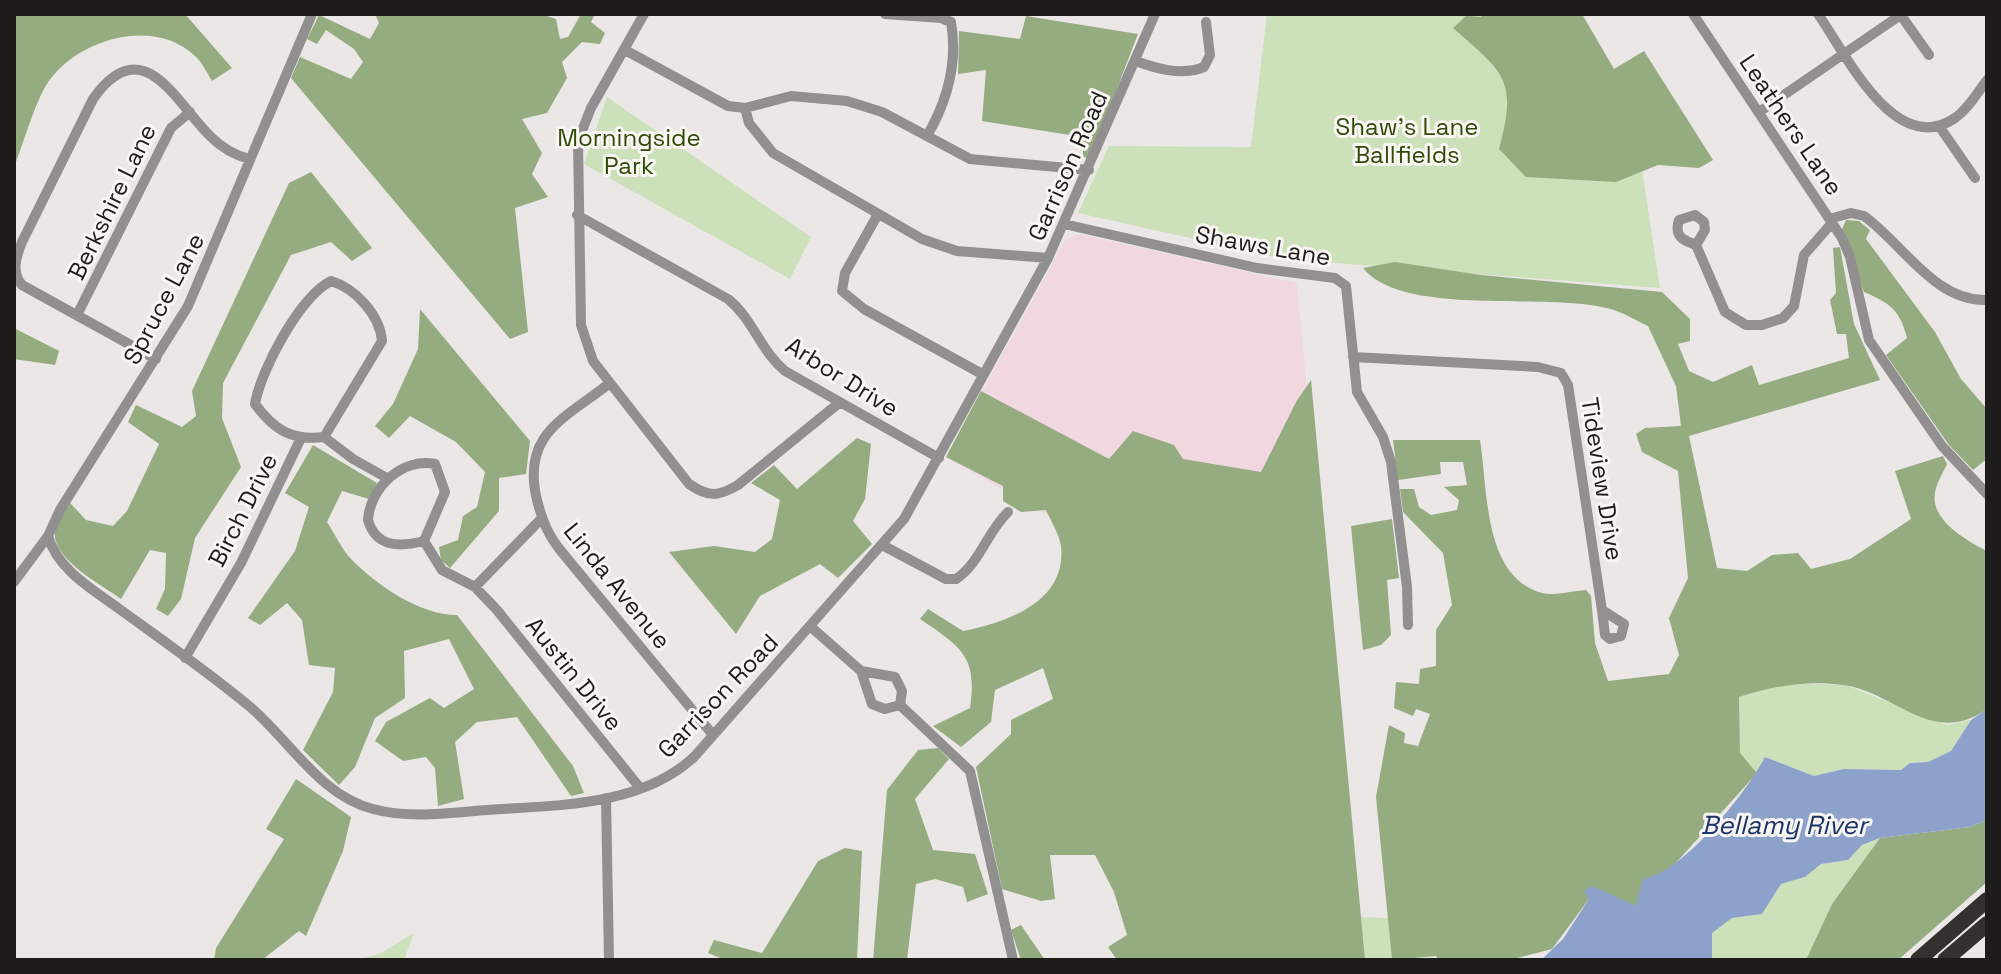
<svg xmlns="http://www.w3.org/2000/svg" width="2001" height="974" font-family="'Space Grotesk',sans-serif">
<style>
.education{fill:#f0d7e0}
.green{fill:#cce0b9}
.forest{fill:#95ab80}
.water{fill:#8ca2cb}
.lines{fill:none;stroke-linecap:round;stroke-linejoin:round}
.minor{stroke:#918f8f;stroke-width:10}
.highway{stroke:#33302e;stroke-width:16}
.labels{text-anchor:middle;stroke-width:6;stroke-linejoin:round;paint-order:stroke}
.street-label{font-size:24px;fill:#1d1c1b;stroke:#f8f5f3}
.park-label{font-size:24px;fill:#304a07;stroke:#f8f5f3}
.water-label{font-size:26px;font-style:italic;fill:#1b3568;stroke:#f8f5f3}
</style>
<rect width="100%" height="100%" fill="#ebe7e6"/>
<path class="education" d="M1079,234L1297,283L1330,645L1235,622L946,457L1066,239Z"/>
<path class="green" d="M1267,14H1497L1641,163L1660,288L1284,259L1078,213L1109,146L1251,147Z
M607,97L811,237L790,279L584,164Z
M1785,683L1846,685L1947,725L1971,720L1951,751L1928,762L1910,763L1902,770L1844,769L1814,776L1766,757L1757,773L1740,753L1739,697Z
M1880,838L1832,904L1806,960H1712V933L1732,918L1762,914L1781,884L1805,877L1821,864L1848,860L1862,845Z
M1361,917L1388,918L1392,960H1365Z
M414,933L404,960H356L379,954Z"/>
<path class="forest" d="M14,14H185L232,68L212,81C207,73 202,62 195,56C152,15 72,41 45,87C32,111 24,142 14,167Z
M375,14H541L556,19L560,39L568,37L581,14H595L591,22L605,33L600,44L582,42L562,62L567,78L547,113L522,119L542,153L532,174L548,197L515,208L528,332L510,339L291,78L300,57L351,79L363,62L354,49L326,30L317,44L307,39L319,15L370,39L379,23Z
M1483,14H1582L1614,69L1644,51L1713,160L1699,168L1658,165L1616,182L1526,177L1499,149C1518,79 1504,73 1453,28L1466,16L1481,17Z
M1026,16L1138,34L1090,158L1083,157V137L982,121L986,70L958,74L959,31L1020,39Z
M311,172L372,248L352,261L331,242L291,255L223,383L222,418L241,467L195,538L181,599L168,616L156,609L165,589L166,553L150,550L121,599C101,584 45,557 56,525C59,518 66,510 70,503L86,520L113,526L127,511L159,444L128,422L136,405L182,427L196,416L192,391L289,183Z
M1846,220L1859,221L1870,230L1866,239L1935,332L1961,379L1987,409V459L1973,470L1949,445L1886,355L1907,338C1900,310 1890,303 1864,292L1842,229Z
M1840,247L1854,324L1880,380L1689,436L1717,568L1747,571L1772,555L1798,553L1811,569L1850,559L1911,519L1895,471L1943,456L1947,464C1943,473 1936,484 1935,493C1930,520 1967,541 1987,551V709C1932,748 1896,692 1843,685C1806,680 1774,686 1739,697L1740,753L1757,773L1637,906L1589,899L1552,949L1510,960H1439L1436,956L1392,960L1376,797L1389,725L1405,733L1404,743L1418,746L1430,714L1416,709L1413,716L1394,708L1396,682L1419,684L1420,669L1436,666V630L1452,605L1443,553L1403,512L1400,489H1414L1419,507L1431,515L1457,510L1459,500L1444,487L1467,485L1463,462H1440L1441,474L1398,480L1393,440H1480C1488,490 1483,577 1542,593C1554,596 1572,591 1586,590L1591,596L1595,643L1608,681L1669,674L1679,655L1669,618L1688,578L1678,471L1642,452L1636,434L1645,428L1681,426L1676,386L1648,326C1637,321 1626,314 1614,310C1551,290 1404,319 1363,268L1395,262L1481,275L1662,292L1690,319V341L1678,344L1689,371L1713,382L1752,365L1759,385L1849,358L1846,334H1837L1830,300L1836,293L1833,248Z
M420,309L530,441L526,474L499,478V511L450,568L441,560L439,547L458,540L463,516L477,507L485,472L456,442L410,416L389,438L375,426L393,404L418,349Z
M14,328L59,351L55,365L14,359Z
M1311,380L1365,960H1117L1108,947L1127,935L1114,892L1095,855H1050L1055,899L1041,901L1002,889L976,767L1011,734V720L1053,699L1043,668L995,690L991,722L961,747L933,726L970,708C978,656 960,646 920,619L928,609L963,631C1007,622 1067,602 1061,546C1059,534 1051,521 1046,510L1021,512L1003,501V486L946,457L981,391L1109,459L1133,431L1174,445L1183,459L1261,472L1296,402Z
M857,438L871,444L865,499L853,521L872,544L838,578L820,564L760,596L736,634L669,552L714,546L755,552L772,539L780,500L751,483L774,465L797,489Z
M313,445L377,483L369,499L342,491L327,522C335,534 342,550 352,560C378,586 420,615 457,615L573,766L584,793L571,796L517,717L477,722L455,742L464,799L438,806L435,768L426,757L403,761L375,741L386,722L430,698L444,708L474,689L449,639L404,651L405,698L375,718L355,767L339,785L303,750L333,692L335,668L309,665L302,620L287,603L260,625L248,618L295,551L309,507L285,493Z
M1392,519L1399,578L1387,580L1391,635L1381,645L1363,650L1351,526Z
M938,748L949,759L915,799L933,850L975,854L988,894L967,902L963,887L935,879L916,884L907,960H873L887,790L918,750Z
M296,779L351,817L343,851L306,936L299,931L262,960H214L216,948L284,839L266,829Z
M1987,820V882L1898,960H1806L1832,904L1880,838L1970,827Z
M845,848L862,851L857,960H725L708,953L714,940L762,953L818,861Z
M1021,925L1045,960H1021L1011,930Z"/>
<path class="water" d="M1987,709V820L1970,827L1880,838L1862,845L1848,860L1821,864L1805,877L1781,884L1762,914L1732,918L1712,933V960H1541L1563,939L1589,899L1584,891L1592,886L1636,906L1643,879C1684,872 1746,793 1765,757L1814,776L1844,769L1901,770L1910,763L1928,762L1951,751L1971,720Z"/>
<g class="lines">
<path class="minor" d="M644,14L591,108L578,141L581,325L593,361L689,484C708,497 718,497 738,485L839,403
M885,14L941,18L951,22C958,63 948,100 927,136
M1693,14L1842,238L1850,257L1869,340L1942,446L1987,494
M1818,14C1846,54 1895,159 1955,118C1968,109 1977,93 1987,80
M1900,14L1929,55
M625,50L728,106L745,108L791,96L847,101L882,112L970,159L1089,170
M1136,61C1157,69 1182,76 1204,67L1210,55L1206,22
M745,108L749,123L773,153L922,239L957,251L1048,258
M1759,112L1902,14
M1939,126L1975,178
M878,214L845,273L842,291L864,309L982,374
M577,215L728,299C753,319 760,350 785,371L939,458
M1829,219L1851,213L1864,216C1903,244 1935,302 1987,300
M1064,224L1257,268L1335,278L1346,286L1357,392L1383,437L1391,462L1407,587L1408,625
M1696,245C1682,240 1674,236 1679,220L1695,215L1704,222L1705,230L1696,245L1725,312L1746,325H1762L1783,318L1794,306L1804,255L1832,223
M331,281C355,288 380,315 382,341L324,437C292,441 274,430 255,404C261,369 300,297 331,281Z
M77,315L171,128L190,112
M1353,357L1538,367L1561,373L1568,385L1602,610L1624,624L1621,636L1610,639L1605,635L1602,610
M156,359L22,285C11,272 16,257 22,242L93,99C143,28 176,103 211,137C222,148 235,155 249,159
M610,383C564,419 521,434 537,500C542,520 548,535 561,551L713,735
M324,437L353,459L387,478
M48,536C57,569 92,589 118,608C162,640 207,671 249,706C289,739 320,796 373,809C410,819 449,813 487,810C556,805 640,807 694,757L904,519L1048,258L1155,14
M424,541C400,547 376,548 368,520C370,487 403,457 435,464L445,492L424,541L442,570L475,587L497,610L640,788
M884,546L946,579H956C980,563 987,532 1008,512
M14,582L48,536L60,510L188,306L312,14
M475,587L541,519
M811,627L861,671L895,677L902,691L900,705
M185,658L241,563L300,440
M861,671L872,704L885,709L900,705
M900,705L970,771L1013,960
M606,798L609,960"/>
<path class="highway" d="M1918,960L1987,900
M1945,960L1987,924"/>
</g>
<g class="labels">
<g class="street-label">
<text transform="translate(1791 125) rotate(56)" y="8">Leathers Lane</text>
<text transform="translate(1068 166) rotate(-66)" y="8">Garrison Road</text>
<text transform="translate(112 202) rotate(-64)" y="8">Berkshire Lane</text>
<text transform="translate(1263 246) rotate(10)" y="8">Shaws Lane</text>
<text transform="translate(164 299) rotate(-62)" y="8">Spruce Lane</text>
<text transform="translate(842 377) rotate(32)" y="8">Arbor Drive</text>
<text transform="translate(1602 479) rotate(81)" y="8">Tideview Drive</text>
<text transform="translate(243 510) rotate(-63)" y="8">Birch Drive</text>
<text transform="translate(617 586) rotate(51)" y="8">Linda Avenue</text>
<text transform="translate(574 674) rotate(51)" y="8">Austin Drive</text>
<text transform="translate(718 696) rotate(-46)" y="8">Garrison Road</text>
</g>
<g class="park-label">
<text x="1407" y="135">Shaw’s Lane<tspan x="1407" dy="28">Ballfields</tspan></text>
<text x="629" y="146">Morningside<tspan x="629" dy="28">Park</tspan></text>
</g>
<g class="water-label">
<text x="1784" y="834">Bellamy River</text>
</g>
</g>
<rect width="2001" height="974" fill="none" stroke="#1d1c1b" stroke-width="32"/>
</svg>
